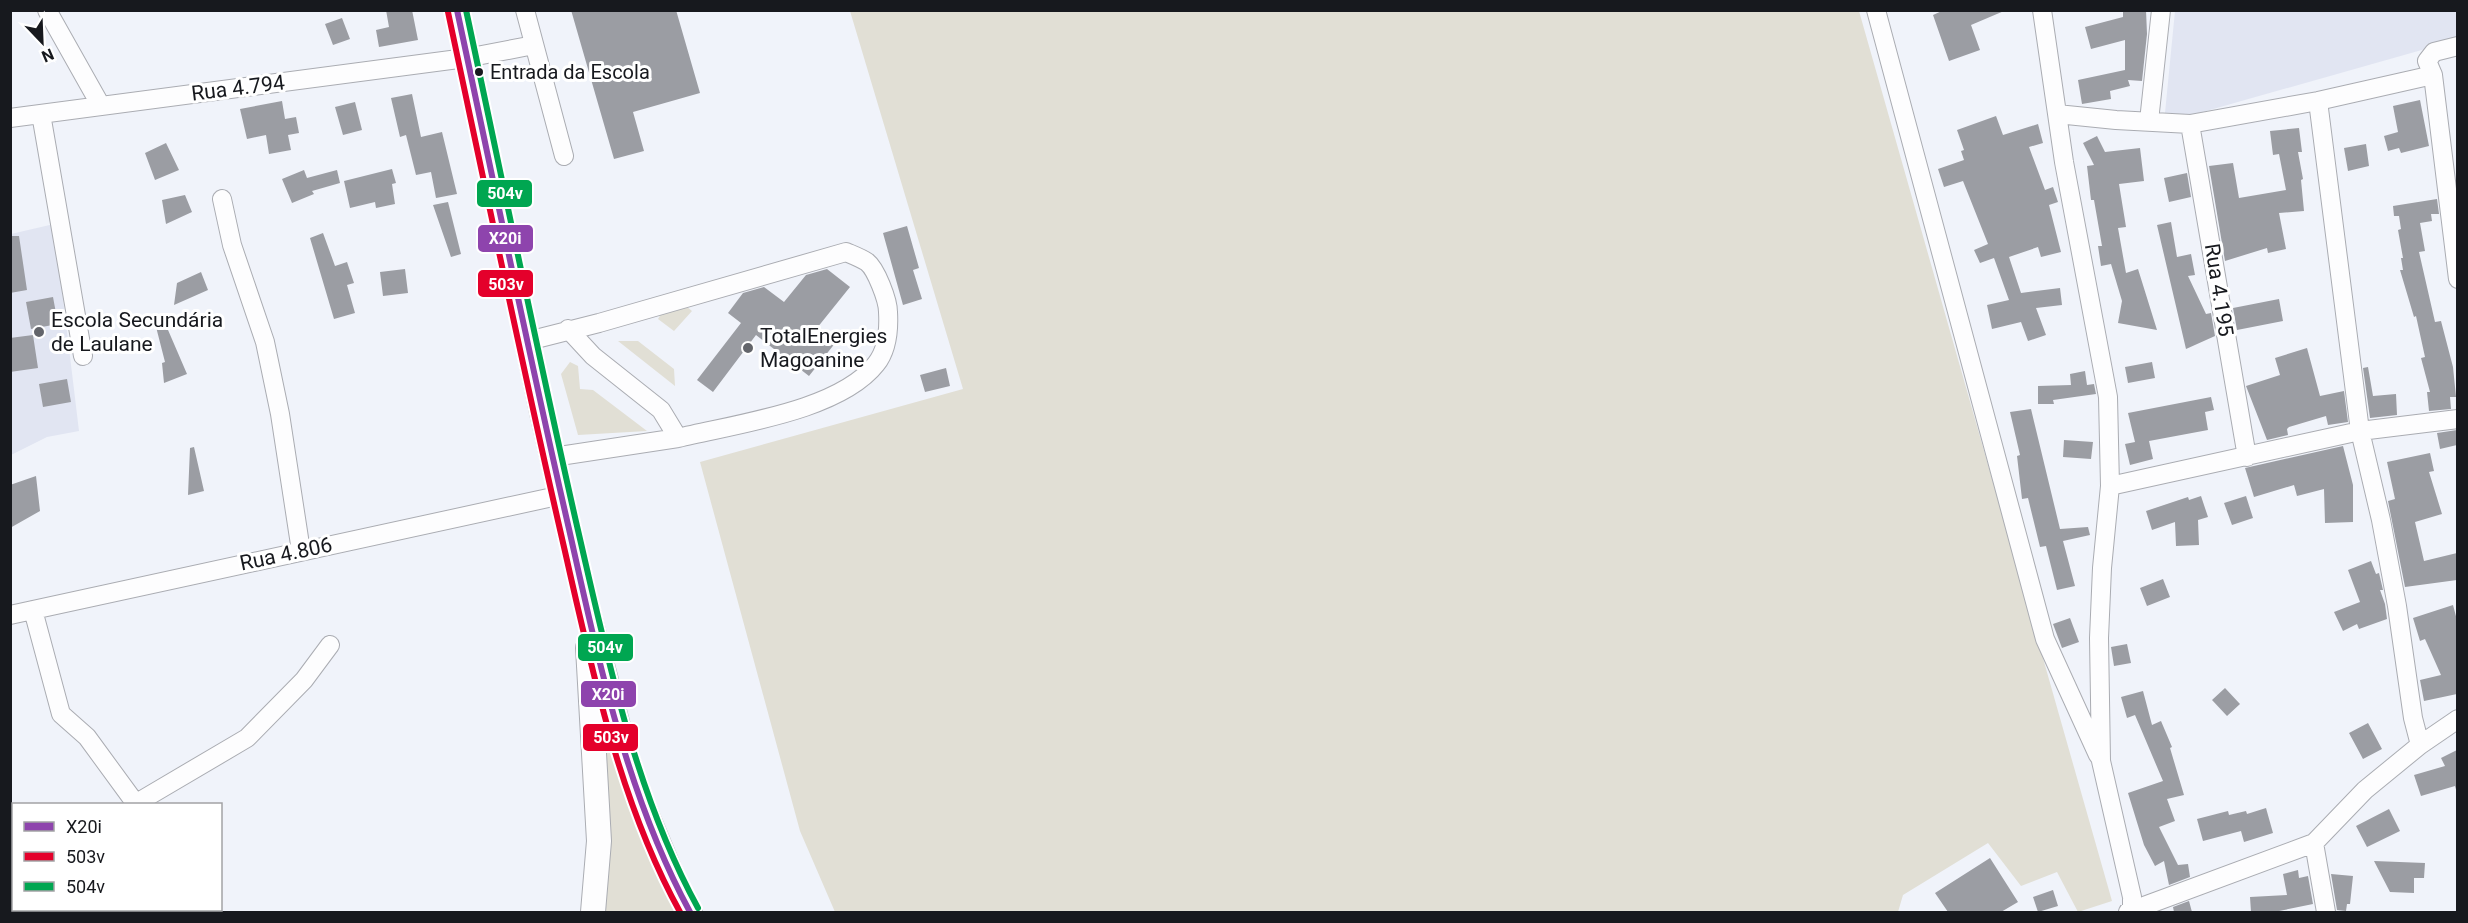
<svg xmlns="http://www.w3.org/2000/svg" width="2468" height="923" font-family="Roboto,sans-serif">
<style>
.built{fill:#e1e5f2}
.green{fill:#e1dfd5}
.building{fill:#9b9da3}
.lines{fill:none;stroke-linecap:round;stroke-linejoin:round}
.minor-casing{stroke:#aaacb2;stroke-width:20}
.major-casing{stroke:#aaacb2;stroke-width:26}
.minor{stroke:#fdfdfe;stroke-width:18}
.major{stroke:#fdfdfe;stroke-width:24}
.bus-1-casing{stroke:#fff;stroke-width:10}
.bus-2-casing{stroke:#fff;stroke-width:10}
.bus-3-casing{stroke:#fff;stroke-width:10}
.bus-1{stroke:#8e44ad;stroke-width:6}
.bus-2{stroke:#e4002b;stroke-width:6}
.bus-3{stroke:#00a651;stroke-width:6}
.bus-dot{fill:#17191e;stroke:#fff;stroke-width:2}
.poi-dot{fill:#63656b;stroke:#fff;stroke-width:2}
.labels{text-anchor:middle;stroke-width:6;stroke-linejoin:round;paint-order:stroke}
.bus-label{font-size:20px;fill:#17191e;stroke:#fff;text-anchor:start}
.street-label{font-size:21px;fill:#17191e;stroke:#fff}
.poi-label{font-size:21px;fill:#17191e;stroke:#fff;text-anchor:start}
.line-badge{stroke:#fff;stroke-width:2}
.badge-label{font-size:16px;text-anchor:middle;font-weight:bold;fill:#fff}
</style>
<rect width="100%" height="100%" fill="#f0f3fa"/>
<path class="built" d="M2175,11H2457V40L2164,123Z
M54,224L79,431L47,437L11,455V234Z"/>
<path class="green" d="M850,11H1859L2112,901L2078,912L2057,872L2021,886L1988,843L1903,895L1898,912H835L800,831L700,462L963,389Z
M686,306L692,311L674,331L658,319L661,314Z
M618,341H638L674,369L675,386Z
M570,362L578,366L580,389L593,390L647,431L578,435L561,374Z
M586,604L629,803L645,850L675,912H603Z
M109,910H174L156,912H109Z"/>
<path class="building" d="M386,10H412L418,40L379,47L376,30L389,27Z
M571,10H676L700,93L633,112L644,151L614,159Z
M1944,10H2004V11L1971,25L1980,50L1949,61L1933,15Z
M2123,10H2146L2147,34L2142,81L2128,80L2130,86L2110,91L2111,99L2082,104L2078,80L2125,70V40L2091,49L2085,27L2123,17Z
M342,18L350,39L333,45L325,24Z
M412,94L421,137L442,132L457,194L436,198L431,172L416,175L406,135L400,137L391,98Z
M2420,100L2429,146L2401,153L2399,148L2388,151L2384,136L2398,132L2393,106Z
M282,101L285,119L296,117L299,133L288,135L291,150L269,154L266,135L247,139L240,109Z
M355,102L362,130L343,135L335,107Z
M1996,116L2003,135L2038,124L2043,143L2029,147L2045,190L2053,187L2058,202L2049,205L2061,252L2041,257L2038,247L2009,257L2021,293L2060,288L2062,305L2036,308L2046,335L2028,341L2021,322L1992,329L1987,305L2009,300L1994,258L1980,263L1974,250L1988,244L1963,181L1944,187L1938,169L1964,160L1961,151L1964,150L1957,130Z
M2299,128L2302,152H2298L2303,179L2301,180L2304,211L2279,213L2286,249L2268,253L2267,248L2225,261L2209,166L2233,163L2239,198L2286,190L2279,154L2273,155L2270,131Z
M2097,136L2105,152L2140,148L2144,181L2119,184L2126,227L2118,228L2126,273L2138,269L2157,330L2118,323L2122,301L2111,264L2101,266L2098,246H2102L2094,200H2091L2087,166L2094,165L2083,143Z
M166,143L179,170L155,180L145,153Z
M2366,144L2369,166L2348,171L2344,148Z
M392,169L396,183L392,184L395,204L376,208L375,202L350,208L344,181Z
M304,170L307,178L337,170L340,183L312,191L314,194L292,203L282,179Z
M2187,173L2191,197L2169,202L2164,178Z
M185,195L192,212L166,224L162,200Z
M2437,199L2439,214H2431L2432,221L2420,223L2425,251L2419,252L2435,322L2441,321L2453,367L2456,397H2450L2451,409L2429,411L2427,392H2430L2421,358L2425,357L2416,316L2414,317L2400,270H2403L2401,258H2403L2398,230L2401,229L2399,216H2394L2393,206Z
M448,202L461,254L451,257L433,205Z
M2171,222L2177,257L2191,254L2195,275L2188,276L2206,314L2211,313L2215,336L2186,349L2157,225Z
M907,226L919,268L913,270L922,299L903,305L883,233Z
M323,233L335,266L347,262L354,283L347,285L355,313L334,319L310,238Z
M10,236H19L27,290L10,293Z
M405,269L408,293L383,296L380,272Z
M827,269L850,287L817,328L836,342L809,376L756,335L713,392L697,380L741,323L728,313L743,293L764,287L784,302L806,275Z
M201,272L208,290L174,305L177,283Z
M53,297L58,324L31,329L26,302Z
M2279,299L2283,321L2237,330L2233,308Z
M162,316L187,374L164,383L162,363L165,362L154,319Z
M33,335L38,368L10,372V338Z
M2307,348L2320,396L2344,391L2348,422L2328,425L2326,416L2289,427L2287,429L2288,435L2267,440L2246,386L2280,375L2275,358Z
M2152,362L2155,378L2128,383L2125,367Z
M2368,367L2373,396L2396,394L2397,415L2370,418L2363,368Z
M946,368L950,386L925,392L920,375Z
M2085,371L2087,385L2094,384L2096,394L2053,400L2054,404H2038V386L2071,385L2070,374Z
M67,379L71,402L43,407L39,384Z
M2211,397L2214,410L2205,412L2208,430L2149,441L2153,459L2130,465L2125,444L2135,442L2128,413Z
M2031,409L2060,529L2088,527L2090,535L2063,541L2075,586L2057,590L2046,546L2040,547L2028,498L2022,499L2017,456L2020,455L2010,412Z
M2457,430V445L2440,449L2437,433Z
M2064,440L2093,442L2091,459L2063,457Z
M2343,446L2353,485V522L2325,523L2324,489L2297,496L2294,485L2254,497L2245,468Z
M194,447L204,491L188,495L190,448Z
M2430,453L2434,471L2429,472L2442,514L2415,522L2424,561L2457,553V580L2405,587L2388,501L2395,499L2387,462Z
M36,476L40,511L10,528V485Z
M2201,496L2208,517L2198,520L2199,545L2176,546L2175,522L2152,530L2146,511L2188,497L2189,500Z
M2246,496L2253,518L2232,525L2224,503Z
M2371,561L2376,574L2379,573L2383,590H2380L2385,604L2387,619L2359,629L2357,624L2343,631L2334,612L2360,602L2348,570Z
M2163,579L2170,597L2147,606L2140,588Z
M2453,605L2457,620V694L2424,701L2420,680L2441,675L2425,639L2420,641L2413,618Z
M2070,618L2079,642L2062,648L2053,624Z
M2127,644L2131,663L2114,666L2111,647Z
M2225,688L2240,704L2227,716L2212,700Z
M2143,691L2152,725L2161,721L2172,747L2170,748L2184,795L2167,799L2175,821L2159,827L2178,865L2188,864L2190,877L2169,885L2164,861L2155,866L2144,845L2128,793L2163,781L2135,715L2127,718L2121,697Z
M2368,723L2382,749L2363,759L2349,733Z
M2457,750V793L2455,786L2421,796L2414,775L2445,766L2441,758Z
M2266,808L2273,833L2244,842L2241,831L2203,841L2197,819L2228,811L2229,815L2246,811L2247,814Z
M2389,809L2400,831L2367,847L2356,826Z
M1990,858L2018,902L2001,912H1948L1935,893Z
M2374,861L2425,863L2424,878H2414V893L2390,892Z
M2298,870L2299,878L2308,876L2313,904L2274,912H2251L2250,897L2287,895L2283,874Z
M2331,874L2353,876L2350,904H2347L2346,911L2337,910Z
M2053,890L2058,906L2038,912L2033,897Z
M2189,901L2192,912H2174L2173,907Z"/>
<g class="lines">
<g class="minor-casing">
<path id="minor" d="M47,10L101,106
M525,10L564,156
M1876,10L2045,639L2098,755
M2042,10L2064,162L2108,397L2110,486L2102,568L2099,638L2101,761L2132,897V912
M2458,46L2434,52L2427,61L2433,75L2458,279
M2318,101L2360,431L2381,520L2397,606L2413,718L2420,745
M41,114L83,356
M2057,114L2116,120L2190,124L2318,101L2433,75
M10,118L466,58L534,45
M2149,121L2161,10
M2190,124L2247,457
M222,199L232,245L265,342L280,414L301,551
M528,341L599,323L846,252C853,255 861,258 867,262C876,269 888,300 888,312C889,329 888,349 876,364C839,411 735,424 678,438L661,410L593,356L568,329
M553,457L678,438
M2110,486L2360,431L2458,419
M33,610L61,714L87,737L136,804
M10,615L562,495
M135,804L247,738L304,680L330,645
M2314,843L2326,912
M10,874H14
M2128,912L2314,843L2365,790L2420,745L2458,719"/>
</g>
<g class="major-casing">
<path id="major" d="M457,10L543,417L586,604L624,749L638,794L678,890L690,912
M588,648L599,841L593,912"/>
</g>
<use href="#minor" class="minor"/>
<use href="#major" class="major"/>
<g class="bus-1-casing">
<path id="bus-1" d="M457,10C494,183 529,356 569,529C598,658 626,794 690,912"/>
</g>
<g class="bus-2-casing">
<path id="bus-2" d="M448,12C485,186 521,360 561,534C590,660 617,798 680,912"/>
</g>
<g class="bus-3-casing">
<path id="bus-3" d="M466,10C503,183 538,355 577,526C607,655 634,791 698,908"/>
</g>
<use href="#bus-1" class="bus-1"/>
<use href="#bus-2" class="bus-2"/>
<use href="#bus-3" class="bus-3"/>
</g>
<circle class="bus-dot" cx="479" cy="72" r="5"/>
<g class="poi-dot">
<circle cx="39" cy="332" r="6"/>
<circle cx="748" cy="348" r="6"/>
</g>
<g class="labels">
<g class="bus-label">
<text x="490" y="79">Entrada da Escola</text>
</g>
<g class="street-label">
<text transform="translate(238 88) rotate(-7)" y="7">Rua 4.794</text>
<text transform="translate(2219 290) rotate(81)" y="7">Rua 4.195</text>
<text transform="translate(286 554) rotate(-12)" y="7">Rua 4.806</text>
</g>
<g class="poi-label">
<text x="51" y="327">Escola Secundária<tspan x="51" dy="24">de Laulane</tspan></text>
<text x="760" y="343">TotalEnergies<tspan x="760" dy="24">Magoanine</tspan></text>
</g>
</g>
<g class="line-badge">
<rect x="476" y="179" width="57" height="29" rx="6" fill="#00a651"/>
<rect x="477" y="224" width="57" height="29" rx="6" fill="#8e44ad"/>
<rect x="477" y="269" width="57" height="29" rx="6" fill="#e4002b"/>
<rect x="577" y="633" width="57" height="29" rx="6" fill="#00a651"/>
<rect x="580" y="680" width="57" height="28" rx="6" fill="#8e44ad"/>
<rect x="582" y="723" width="57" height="29" rx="6" fill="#e4002b"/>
</g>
<g class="badge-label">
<text x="505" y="199">504v</text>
<text x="505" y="244">X20i</text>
<text x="506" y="290">503v</text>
<text x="605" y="653">504v</text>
<text x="608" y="700">X20i</text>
<text x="611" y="743">503v</text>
</g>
<rect width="2468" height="923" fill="none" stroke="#17191e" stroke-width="24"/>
<rect x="12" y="803" width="210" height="108" fill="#ffffff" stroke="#a2a3a5" stroke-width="1.5"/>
<rect x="24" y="822" width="30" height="9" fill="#8e44ad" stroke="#a2a3a5" stroke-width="1.5"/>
<text x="66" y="833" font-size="18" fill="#17191e">X20i</text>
<rect x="24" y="852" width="30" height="9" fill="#e4002b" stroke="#a2a3a5" stroke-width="1.5"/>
<text x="66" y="863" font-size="18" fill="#17191e">503v</text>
<rect x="24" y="882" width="30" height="9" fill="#00a651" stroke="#a2a3a5" stroke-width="1.5"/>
<text x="66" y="893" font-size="18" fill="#17191e">504v</text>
<g transform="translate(42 42) rotate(157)" stroke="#ffffff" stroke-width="4.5" paint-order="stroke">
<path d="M0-4.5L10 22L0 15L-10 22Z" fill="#17191e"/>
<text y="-9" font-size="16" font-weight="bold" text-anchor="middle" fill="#17191e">N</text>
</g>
</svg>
